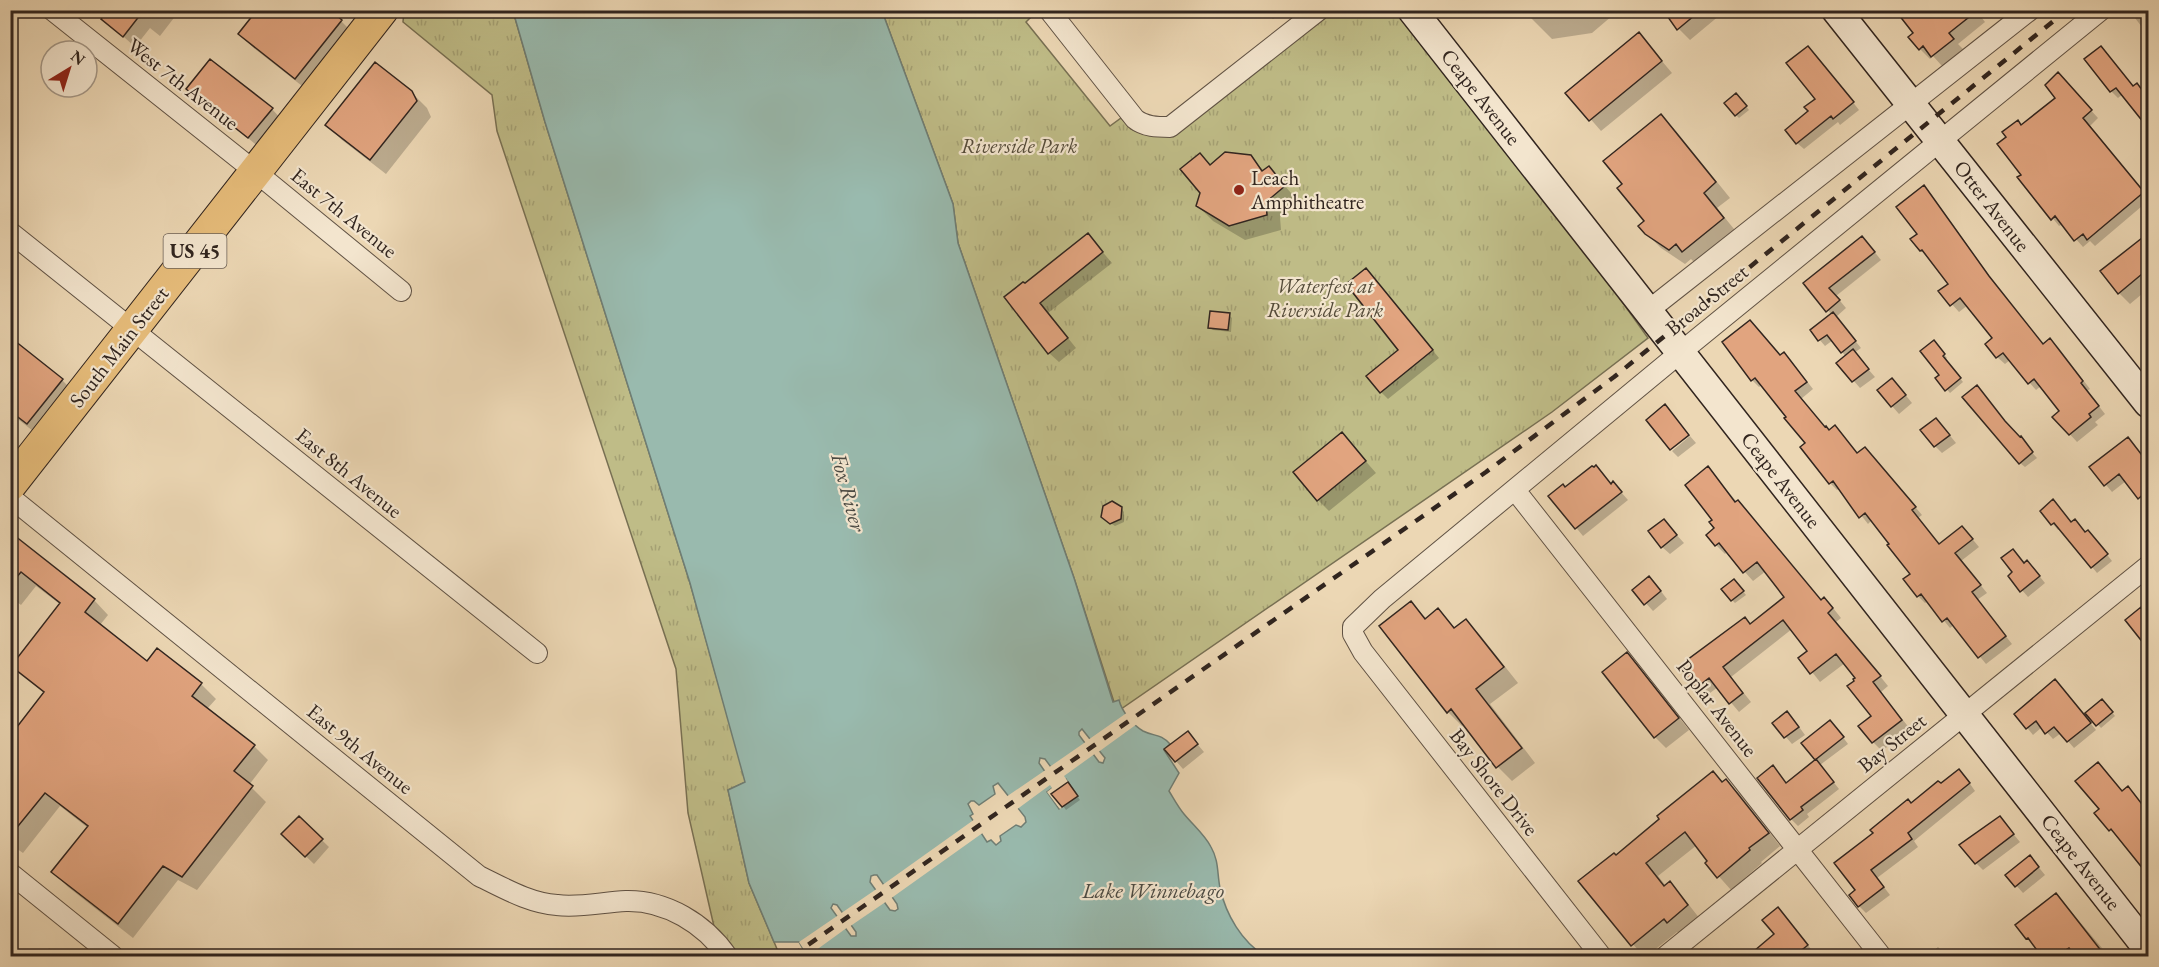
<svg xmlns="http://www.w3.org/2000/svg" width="2159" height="967" font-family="'EB Garamond',serif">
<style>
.park{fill:url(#park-tufts);stroke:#787053;stroke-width:1.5}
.water{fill:#99baae;stroke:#6f7e75;stroke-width:1.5;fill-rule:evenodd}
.pier{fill:#ecd7b4}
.shadow{fill:#0003}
.building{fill:#e1a47f;stroke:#31251f;stroke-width:1.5}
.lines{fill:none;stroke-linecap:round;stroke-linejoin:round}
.street-casing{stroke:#605244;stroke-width:22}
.secondary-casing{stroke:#31251f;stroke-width:31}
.primary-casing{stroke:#31251f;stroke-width:34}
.street{stroke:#f3e5ce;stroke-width:20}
.secondary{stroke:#f3e5ce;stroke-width:28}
.primary{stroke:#e6bc7a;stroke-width:32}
.rail{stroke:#31251f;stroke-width:4.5;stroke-dasharray:10 10;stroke-linecap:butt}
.poi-dot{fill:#8f2418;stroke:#f3e5ce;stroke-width:2}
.labels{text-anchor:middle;stroke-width:4.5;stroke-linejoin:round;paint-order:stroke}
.shield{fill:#f3e5ce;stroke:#6b5f54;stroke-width:1.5}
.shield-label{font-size:20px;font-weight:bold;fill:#31251f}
.street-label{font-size:21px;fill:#31251f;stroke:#f3e5ce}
.park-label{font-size:21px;font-style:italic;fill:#544b39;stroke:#f3e5ce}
.poi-label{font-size:21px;fill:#31251f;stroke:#f3e5ce;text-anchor:start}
.water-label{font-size:22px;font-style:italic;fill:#4b4a43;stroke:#f3e5ce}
</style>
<defs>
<pattern id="park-tufts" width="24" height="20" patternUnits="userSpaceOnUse" patternTransform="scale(1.5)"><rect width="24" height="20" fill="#bfbc87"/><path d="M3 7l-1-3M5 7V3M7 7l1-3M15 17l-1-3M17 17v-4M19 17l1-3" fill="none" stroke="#a5a174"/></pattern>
</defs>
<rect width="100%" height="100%" fill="#ecd7b4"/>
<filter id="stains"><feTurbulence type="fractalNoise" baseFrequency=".00333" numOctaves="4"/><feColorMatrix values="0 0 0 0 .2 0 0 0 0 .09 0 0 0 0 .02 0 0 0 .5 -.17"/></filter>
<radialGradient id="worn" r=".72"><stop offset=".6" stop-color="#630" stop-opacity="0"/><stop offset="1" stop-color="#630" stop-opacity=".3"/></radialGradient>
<path class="park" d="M1018,10L1021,15L1027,11H1034L1035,13L1026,22L1110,126L1121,118L1131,129L1143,134L1328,11H1395L1608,282L1648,338L1552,412L1121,709L1114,702L1074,578L958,243L953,204L882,11Z
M404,11H513L545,122L690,583L746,782L728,790L749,883L780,956H734L718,944L688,813L676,669L497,131L492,95L403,22Z"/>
<path class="water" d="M513,11H882L953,204L958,243L1074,578L1113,702L1119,700C1122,712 1133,725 1143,731C1155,737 1160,733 1170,744L1164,750L1179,773L1169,791C1174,799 1178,807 1184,814C1193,825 1205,835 1211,847C1219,861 1217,873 1220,888C1226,915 1242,942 1265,956H807L799,942H774L749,883L728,790L745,782L690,583L545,122ZM1082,729L1105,758L1103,763L1099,762L1079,735V732ZM1040,758L1045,759L1062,782L1066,779L1077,796L1059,809L1047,792L1055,786L1039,763ZM998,783L1025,817L1026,822L1021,827L1016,825L1000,836L1001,841L996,845L991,840L987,842L970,816L973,814L968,804L971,801H974L979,805L995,794L993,786ZM874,875H877L897,904L898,909L895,911L890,910L870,882L871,876ZM833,904L837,905L856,932V936H851L831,908Z"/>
<path class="pier" d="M1128,712L1137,724L1097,753L1088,740Z
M1087,741L1096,753L1064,776L1078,796L1060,809L1047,792L1052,788L1050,785L1016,810L1006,797L1047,769L1058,785V788L1051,793L1060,805L1073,795L1065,783L1059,784L1048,768Z
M975,819L984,832L890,899L881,886Z
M878,888L887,901L849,927L840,914Z
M840,914L848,927L808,956L799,942Z"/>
<path class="shadow" d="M109,10H180L160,36L150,28L135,47L103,18Z
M219,10H232L227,17Z
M1264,10H1283L1273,19Z
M1531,10H1619L1592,33L1552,39L1530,17Z
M1669,10H1726L1690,40L1679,29Z
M1976,10L1985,22L1958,44L1963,49L1942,66L1933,56L1930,59L1920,49L1916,33Z
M2145,10H2148V35L2135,18Z
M341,21L356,36L311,93L255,49L240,34Z
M1639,34L1672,73L1601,131L1568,93Z
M1815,54L1859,110L1840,125L1838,122L1804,149L1797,143L1817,99Z
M2086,59L2133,87L2142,90L2148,84V126L2123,94L2118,98L2111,91Z
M2065,82L2098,118L2090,126L2148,197V201L2095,246L2090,241L2083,247L2063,224L2059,226L2020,178L2023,175L2021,126L2057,98Z
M188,88L272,109L283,121L260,148Z
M411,92L427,108L431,117L386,174L342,140L327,125Z
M1739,98L1749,110L1739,118L1736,115Z
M1661,116L1676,131L1730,198L1717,208L1738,234L1698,266L1691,259L1685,264L1661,248L1646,233V221L1624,184Z
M1200,155L1211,166L1250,157L1264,171L1269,168L1299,202L1280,217L1281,230L1245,240L1213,221L1197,205L1202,193Z
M1924,187L1931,194L1996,285L2044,345L2050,340L2058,347L2090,389L2087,391L2105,414L2095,422L2098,425L2077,442L2054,417L2061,411L2041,386L2036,390L2010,360L2005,364L1997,357L1987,344L1994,338L1968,305L1959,312L1941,292L1950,284L1921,250L1920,234Z
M1088,235L1112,263L1048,313L1076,348L1059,362L1049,353L1025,285Z
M2142,240L2148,247V289L2130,304L2119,293Z
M1869,245L1881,260L1836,296L1846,308L1836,317L1861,348L1854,353L1875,377L1860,388L1838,363L1846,357L1833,340L1825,346L1812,331L1832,315L1805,283Z
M1373,278L1439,358L1388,399L1381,392L1400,350Z
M1229,315L1232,318L1231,332L1213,330L1209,327Z
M10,339L62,380L77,395L42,438L10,413Z
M1724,342L1781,356L1791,361L1813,389L1801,399L1825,429L1829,431L1835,427L1858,454L1872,456L1922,515L1918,518L1940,546L1969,535L1979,547L1961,561L1987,593L1977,600L2012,644L1986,664L1954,625L1950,628L1928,601L1925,603L1918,596L1912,574L1872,520L1868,524L1840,488L1837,490L1830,483L1807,443L1762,385L1759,387L1752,380Z
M1937,345L1947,358L1945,360L1963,382L1950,393L1937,378L1941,375Z
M1899,387L1912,403L1899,414L1892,406Z
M1943,427L1956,443L1942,453L1935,446Z
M2010,428L2037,458L2025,467L2020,463Z
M1342,434L1376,473L1329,511L1318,500Z
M1690,436L1696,443L1678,457L1672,451Z
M2128,439L2148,464V503L2146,505L2126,481L2112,492L2091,467Z
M1708,468L1821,601L1824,599L1833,608L1841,618L1836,622L1888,686L1881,692L1910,729L1882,751L1873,742V716L1857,678L1845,663L1820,682L1801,658L1810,651L1792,629L1731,677L1751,702L1739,712L1718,687L1706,696L1681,666L1751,625L1786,597L1766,571L1753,581L1727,552L1725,554L1716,545V529Z
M1611,485L1620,491L1628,500L1583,536L1550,496L1565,489Z
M1121,508L1124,512V522L1115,526L1106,520Z
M2042,511L2072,524L2093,537L2112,561L2097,573L2060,528L2058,530Z
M1664,521L1684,543L1670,554L1662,547Z
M11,534L94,600L108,615L100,625L147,663L157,650L201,684L216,699L207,709L254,746L268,760L249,785L266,802L197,890L178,880L133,938L68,887L53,872L88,828L60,806L23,853L10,844V719L20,727L44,693L13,666L61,605L36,586L21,605L10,597Z
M2033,568L2045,583L2028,597L2010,576Z
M1737,584L1746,595L1735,603L1732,600Z
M1656,585L1667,599L1653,611L1634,590Z
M1411,603L1427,619L1438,610L1456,629L1466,621L1480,635L1518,683L1490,704L1535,763L1512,781L1498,767L1465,724L1462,726L1448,712Z
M1627,654L1638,665L1689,730L1666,748L1655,737Z
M2062,688L2096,730L2074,748L2061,733L2053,739L2042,727L2033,735L2016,714Z
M2105,704L2115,716L2101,728L2088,713Z
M1794,720L1805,735L1792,744L1774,723Z
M1836,728L1848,744L1820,765L1839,789L1807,814L1809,817L1798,826L1791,819L1773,767L1787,784L1817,760L1803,743Z
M1188,733L1204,752L1183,769L1176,761Z
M1713,773L1723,783L1726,781L1739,793L1780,846L1761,862L1762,863L1731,890L1707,863L1709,861L1697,845L1658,876L1666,886L1669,883L1682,896L1700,919L1681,935L1677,932L1647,956H1643L1580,881L1616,857Z
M1966,778L1975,791L1914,841L1918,847L1877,878L1890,895L1866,913L1859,906L1857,890L1875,834L1911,804L1941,785Z
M1071,787L1080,800L1066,810L1054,794Z
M2122,793L2135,796L2148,813V873L2119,836L2117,837L2096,814Z
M299,818L329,847L314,864L283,834Z
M2000,818L2020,842L1983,870L1976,863Z
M2036,864L2045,875L2023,893L2007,875Z
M2063,902L2102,948L2108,956H2044Z
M1785,916L1814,953L1809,956H1749L1776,935Z
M10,946L24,956H10Z
M1938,947L1947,956H1927Z
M49,948L60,956H43Z
M1567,952L1572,956H1561Z"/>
<path class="building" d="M107,10H144L123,37L101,19Z
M257,10H330L342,20L295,79L238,34Z
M1663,10H1701L1677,30Z
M1895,10H1978L1949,33L1954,39L1931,57L1923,46L1919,50L1908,37L1913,33Z
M1639,32L1662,61L1589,121L1565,93Z
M1808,46L1854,102L1833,119L1831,116L1796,144L1785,130L1808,111L1804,107L1815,99L1786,63Z
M2101,46L2133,86L2137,83L2148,98V128L2116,88L2110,92L2084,59Z
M210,59L273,108L248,138L186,89Z
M375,62L412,91L417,101L370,160L325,125Z
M2058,72L2092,110L2083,118L2144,192L2087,240L2083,234L2074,241L2055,216L2051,220L2017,177L2021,175L1997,144L2006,137L2002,132L2018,120L2021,125L2055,98L2045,85Z
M1736,93L1747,106L1735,116L1724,103Z
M1661,114L1716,182L1704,193L1724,218L1682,252L1676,244L1669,250L1645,234L1638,226L1644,221L1617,188L1622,184L1603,161Z
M1225,152L1251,155L1262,171L1269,166L1285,186L1266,202L1267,215L1229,226L1196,206L1200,193L1180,169L1200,153L1210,165Z
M1924,185L1989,276L2043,344L2050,338L2083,381L2081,383L2099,406L2089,414L2091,417L2069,435L2052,417L2059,411L2034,379L2028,384L2003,353L1996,358L1985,344L1992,338L1960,298L1950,306L1938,291L1948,284L1922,250L1920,251L1910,239L1917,234L1896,207Z
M1088,233L1103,252L1040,303L1068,338L1048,354L1004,297L1023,282L1025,283Z
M1862,236L1875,252L1829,288L1840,300L1826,312L1803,283Z
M2142,238L2148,246V269L2118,294L2100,271Z
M1366,268L1433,350L1380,393L1366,376L1398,350L1346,284Z
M1210,311L1230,313L1228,330L1208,328Z
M1833,312L1856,341L1841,353L1827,335L1818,341L1810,330Z
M1750,320L1780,355L1784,352L1807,382L1795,391L1825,427L1826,426L1829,430L1835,425L1857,453L1865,447L1916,507L1912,510L1939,544L1962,526L1973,539L1955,553L1981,585L1972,592L2006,636L1978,658L1947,618L1942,622L1921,594L1917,597L1903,579L1910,574L1887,545L1889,544L1865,513L1859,518L1833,481L1829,484L1800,447L1805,443L1784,418L1786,417L1755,378L1751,381L1722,342Z
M10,337L63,379L27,424L10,411Z
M1934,340L1945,354L1943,356L1961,378L1945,391L1935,378L1939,375L1920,351Z
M1853,349L1869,369L1852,382L1836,363Z
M1892,378L1906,395L1891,407L1877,390Z
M1977,385L2005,421L2020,437L2021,436L2033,452L2019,464L1962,397Z
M1665,404L1689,435L1670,450L1646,420Z
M1936,418L1950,435L1934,447L1920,430Z
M1342,432L1366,461L1317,501L1293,472Z
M2128,437L2148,463V490L2138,499L2119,474L2104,486L2089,467Z
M1596,465L1611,484L1613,481L1622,492L1575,529L1548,496L1563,484L1565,487L1592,466L1594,467Z
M1708,466L1735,502L1738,500L1821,600L1824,597L1833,608L1828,613L1881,676L1873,682L1902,720L1872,743L1858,726L1871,716L1847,686L1854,681L1853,679L1855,678L1836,654L1810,674L1798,658L1807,651L1783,620L1723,667L1743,693L1729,704L1709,678L1696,688L1679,666L1745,617L1750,624L1784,597L1757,562L1743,573L1719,543L1715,546L1706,535L1714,528L1709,522L1712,520L1685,485Z
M2053,499L2071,522L2075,519L2085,532L2088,530L2108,554L2091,568L2054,523L2051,525L2040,511Z
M1112,501L1122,507L1121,519L1110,524L1101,517L1103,506Z
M1664,519L1677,535L1661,548L1648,531Z
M10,532L95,599L85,612L147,661L157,648L202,683L192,696L255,745L234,771L253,786L182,877L163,866L118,924L51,872L88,826L45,793L10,836V736L44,692L11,666L60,603L21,572L10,585Z
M2013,549L2024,563L2027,560L2040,576L2020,592L2008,576L2012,572L2001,558Z
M1649,576L1661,591L1644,605L1632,590Z
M1734,579L1744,591L1731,601L1721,589Z
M1411,601L1425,619L1438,608L1454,628L1466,619L1504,667L1476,689L1522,748L1496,768L1451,709L1447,713L1379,626Z
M2141,607L2148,617V649L2125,620Z
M1627,652L1679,718L1654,738L1602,672Z
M2055,679L2091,723L2067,742L2054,727L2045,734L2036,721L2026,729L2014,714Z
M2102,699L2113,712L2096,726L2085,713Z
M1787,711L1799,727L1784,738L1772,723Z
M1830,720L1844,737L1815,760L1801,743Z
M1188,731L1198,744L1175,762L1164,749Z
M1816,759L1834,782L1801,807L1803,810L1790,820L1757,778L1773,765L1786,783Z
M2098,762L2122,791L2128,786L2148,812V875L2111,829L2109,831L2094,813L2099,809L2075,781Z
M1959,769L1970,783L1908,833L1912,839L1871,870L1884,887L1858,907L1849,895L1855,890L1834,863L1873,833L1870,830L1908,799L1911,803L1938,781L1941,783Z
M1713,771L1722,782L1726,779L1769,833L1749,848L1750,850L1717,878L1705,863L1707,861L1685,832L1646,863L1664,886L1670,881L1688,905L1667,923L1664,919L1631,946L1578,881L1614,853L1616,855L1659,819L1657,816Z
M1068,782L1078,796L1062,807L1051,794Z
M299,816L323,839L305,857L281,834Z
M2000,816L2014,834L1975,864L1959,845Z
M2030,855L2039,867L2015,887L2005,875Z
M2056,893L2074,916L2106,957H2075L2069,948L2054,957H2042L2028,938L2026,939L2015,925Z
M1778,907L1808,945L1793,957H1747L1774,934L1762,920Z"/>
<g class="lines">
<g class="street-casing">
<path id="street" d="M52,10L257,173L401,291
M1049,10L1135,119C1145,127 1157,127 1170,127L1319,10
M10,232L537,653
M1649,310L2030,10
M1515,490L1881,956
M10,497L479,876C504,888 529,903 557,905C579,908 603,902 626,901C666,900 705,924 727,956
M10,873L113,956
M1601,956L1363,652L1353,634V627L1382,599L1681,352L2101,10
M1666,956L2148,566"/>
</g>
<g class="secondary-casing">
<path id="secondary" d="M1412,10L2148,949
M1836,10L2148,403"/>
</g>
<g class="primary-casing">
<path id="primary" d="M10,485L382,10"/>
</g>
<use href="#street" class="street"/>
<use href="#secondary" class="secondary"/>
<use href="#primary" class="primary"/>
<path class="rail" d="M792,956L1486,472L1614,377L2067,10"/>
</g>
<circle class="poi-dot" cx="1239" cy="190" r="6"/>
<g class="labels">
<rect class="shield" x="163.5" y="234" width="63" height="34" rx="4.5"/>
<g class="shield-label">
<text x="195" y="258">US 45</text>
</g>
<g class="street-label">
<text transform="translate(183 84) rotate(38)" y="7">West 7th Avenue</text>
<text transform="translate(1481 97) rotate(52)" y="7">Ceape Avenue</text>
<text transform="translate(1992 206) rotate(52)" y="7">Otter Avenue</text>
<text transform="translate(344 213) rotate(39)" y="7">East 7th Avenue</text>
<text transform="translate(1707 300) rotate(-39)" y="7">Broad Street</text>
<text transform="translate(119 347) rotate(-52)" y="7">South Main Street</text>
<text transform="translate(349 473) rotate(39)" y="7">East 8th Avenue</text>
<text transform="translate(1781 480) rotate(52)" y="7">Ceape Avenue</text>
<text transform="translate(1717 708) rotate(52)" y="7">Poplar Avenue</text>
<text transform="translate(1892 743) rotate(-39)" y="7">Bay Street</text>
<text transform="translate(360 749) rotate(39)" y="7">East 9th Avenue</text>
<text transform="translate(1494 782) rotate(52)" y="7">Bay Shore Drive</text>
<text transform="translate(2081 862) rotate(52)" y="7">Ceape Avenue</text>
</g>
<g class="park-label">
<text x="1019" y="153">Riverside Park</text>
<text x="1325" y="293">Waterfest at<tspan x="1325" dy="24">Riverside Park</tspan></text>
</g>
<g class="poi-label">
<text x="1251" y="185">Leach<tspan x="1251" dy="24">Amphitheatre</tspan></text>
</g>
<g class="water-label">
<text transform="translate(849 492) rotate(75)" y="8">Fox River</text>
<text x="1153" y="898">Lake Winnebago</text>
</g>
</g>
<rect width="2159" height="967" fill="none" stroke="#ecd7b4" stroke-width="36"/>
<rect x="12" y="12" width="2135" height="943" fill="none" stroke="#31251f" stroke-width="3"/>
<rect x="18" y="18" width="2123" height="931" fill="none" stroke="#31251f" stroke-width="1.5"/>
<g transform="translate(69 69) rotate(38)"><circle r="28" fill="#f3e5ce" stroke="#a59888" stroke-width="1.5"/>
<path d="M0-4.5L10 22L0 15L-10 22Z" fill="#8f2418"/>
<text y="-9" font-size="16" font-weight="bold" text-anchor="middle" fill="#31251f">N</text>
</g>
<rect width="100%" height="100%" filter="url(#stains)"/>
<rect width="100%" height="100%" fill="url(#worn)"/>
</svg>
